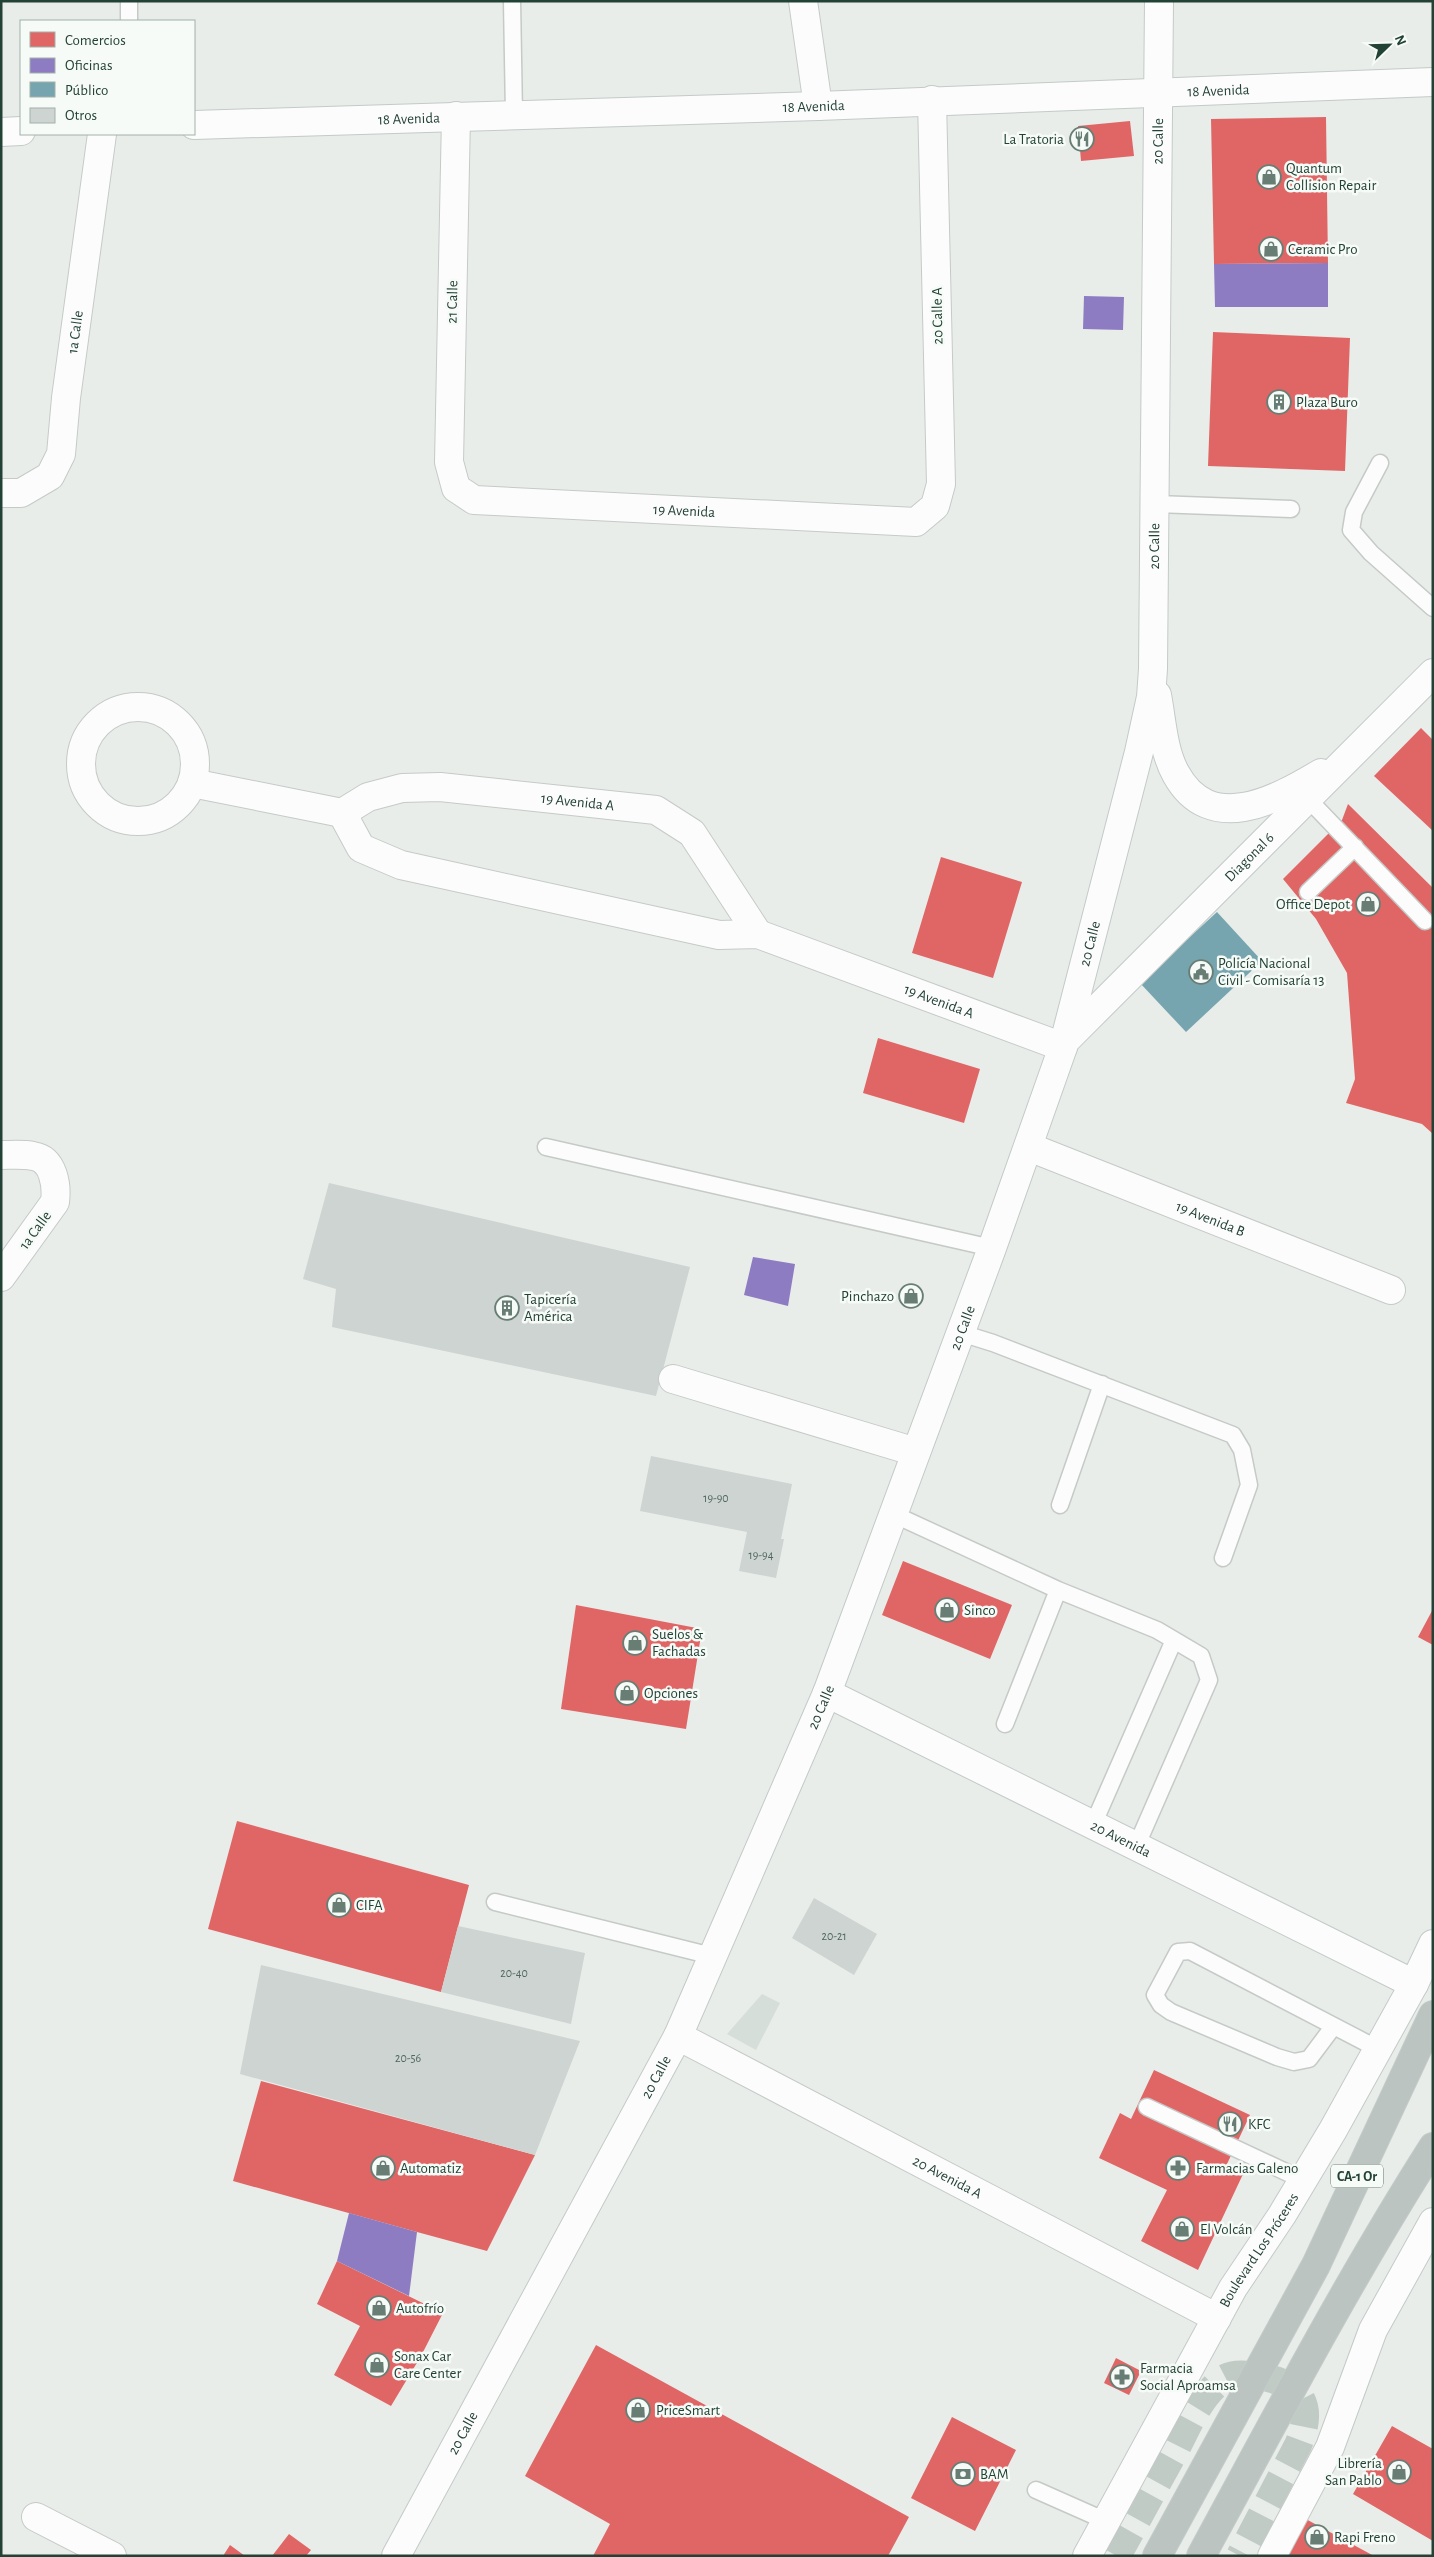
<svg xmlns="http://www.w3.org/2000/svg" width="1434" height="2557" font-family="'Alegreya Sans',sans-serif">
<style>
.built{fill:#d6ded9}
.shops{fill:#e06666}
.offices{fill:#8e7cc3}
.public{fill:#76a5af}
.building{fill:#ced4d1}
.lines{fill:none;stroke-linecap:round;stroke-linejoin:round}
.highway-tunnel{stroke:#c1cbc6;stroke-width:28;stroke-dasharray:28 14;stroke-linecap:butt}
.lane-casing{stroke:#c5cac7;stroke-width:19}
.street-casing{stroke:#c5cac7;stroke-width:30}
.secondary-casing{stroke:#c3cac7;stroke-width:30}
.highway-casing{stroke:#c3ccc8;stroke-width:30}
.lane{stroke:#fcfcfc;stroke-width:16}
.street{stroke:#fcfcfc;stroke-width:28}
.secondary{stroke:#fcfcfc;stroke-width:28}
.highway{stroke:#bbc4c1;stroke-width:28}
.labels{text-anchor:middle;stroke-width:5;stroke-linejoin:round;paint-order:stroke}
.number-label{font-size:12px;fill:#4f675e}
.shield{fill:#f7fbf8;stroke:#637a70;stroke-width:1}
.shield-label{font-size:14px;font-weight:bold;fill:#234236}
.street-label{font-size:15px;fill:#234236;stroke:#f7fbf8}
.poi-label{font-size:15px;fill:#234236;stroke:#f7fbf8;text-anchor:start}
</style>
<rect width="100%" height="100%" fill="#e8edea"/>
<path class="built" d="M762,1994L780,2003L756,2050L727,2034Z"/>
<path class="shops" d="M1326,117L1328,263L1214,264L1211,119Z
M1130,121L1134,156L1081,161L1078,126Z
M1213,332L1350,338L1345,471L1208,466Z
M1421,728L1433,740V831L1374,776Z
M1348,804L1433,888V1134L1422,1124L1346,1103L1355,1079L1347,973L1316,919L1283,879L1342,820Z
M941,857L1022,882L993,978L912,953Z
M878,1038L980,1069L964,1123L863,1093Z
M903,1561L1012,1605L990,1659L882,1615Z
M576,1605L702,1629L686,1729L561,1709Z
M1433,1609V1645L1418,1637Z
M237,1821L469,1885L441,1992L208,1929Z
M1154,2070L1250,2115L1227,2164L1244,2172L1198,2270L1141,2241L1167,2190L1099,2158L1120,2113L1131,2119Z
M261,2081L535,2155L487,2251L417,2232L233,2181Z
M337,2261L443,2313L421,2356L391,2406L334,2375L360,2326L317,2304Z
M596,2345L909,2517L888,2556H593L610,2524L525,2476Z
M1116,2358L1141,2371L1129,2395L1104,2383Z
M952,2417L1016,2450L975,2531L911,2498Z
M1392,2426L1433,2449V2541L1353,2494Z
M1304,2518L1374,2556H1284Z
M289,2534L311,2550L306,2556H272Z
M230,2545L245,2556H223Z"/>
<path class="offices" d="M1328,263V307H1215L1214,264Z
M1084,296L1124,297L1123,330L1083,329Z
M753,1257L795,1264L788,1306L744,1295Z
M349,2213L417,2232L409,2296L337,2261Z"/>
<path class="public" d="M1217,912L1262,961L1186,1032L1140,983Z"/>
<path class="building" d="M329,1183L690,1267L656,1396L332,1327L336,1289L303,1279Z
M651,1456L792,1484L781,1539H784L776,1578L739,1571L747,1532L640,1511Z
M814,1898L877,1934L854,1975L792,1938Z
M458,1926L585,1953L571,2024L441,1992Z
M261,1965L580,2041L535,2155L240,2074Z"/>
<g class="lines">
<path class="highway-tunnel" d="M1117,2556C1137,2520 1156,2485 1176,2449C1188,2426 1200,2396 1222,2380C1231,2373 1244,2374 1255,2376C1299,2381 1316,2403 1298,2445L1240,2556"/>
<g class="lane-casing">
<path id="lane" d="M512,1L514,115
M129,21V1
M1380,463L1354,512L1351,530L1371,553L1433,608
M1156,504L1291,509
M1308,799L1425,921
M1308,892L1355,847
M546,1147L992,1248
M961,1333L993,1343L1233,1435L1242,1450L1249,1485L1223,1558
M1060,1505L1102,1384
M893,1514L1058,1590L1157,1630L1201,1656L1209,1680L1136,1847
M1005,1724L1058,1590
M1093,1825L1174,1640
M495,1902L712,1956
M1333,2027L1309,2059L1294,2062L1277,2057L1171,2012L1161,2005L1155,1995L1178,1952L1190,1951L1378,2049
M1147,2107L1303,2180
M1036,2490L1106,2521"/>
</g>
<g class="street-casing">
<g id="street">
<path d="M803,1L818,106"/>
<path id="s1" d="M456,116L449,462L456,488L474,500L916,522L935,506L941,484L932,100"/>
<path id="s2" d="M1,493H21L50,476L61,454L66,398L102,134"/>
<circle cx="138" cy="764" r="57"/>
<path id="s3" d="M192,783L342,813L368,797L402,788L440,787L656,810L692,833L758,934"/>
<path id="s4" d="M342,813L361,848L401,865L719,935L758,934L1063,1047"/>
<path id="s5" d="M1029,1147L1391,1290"/>
<path d="M1,1155C12,1155 23,1154 33,1156C54,1159 57,1186 55,1202L1,1277"/>
<path d="M673,1379L916,1452"/>
<path id="s6" d="M678,2036L1217,2318"/>
<path d="M36,2517L112,2556"/>
</g>
</g>
<g class="secondary-casing">
<g id="secondary">
<path id="s7" d="M194,125L818,106L1433,82"/>
<path d="M1,132L21,131"/>
<path d="M1157,695C1162,721 1163,751 1176,774C1210,836 1276,800 1321,773"/>
<path id="s8" d="M1066,1040L1433,673"/>
<path id="s9" d="M827,1693L1414,1984"/>
<path id="s10" d="M396,2556L678,2036L827,1693L992,1248L1063,1047L1139,752L1151,697L1153,669L1159,1"/>
<path id="s11" d="M1087,2556L1233,2288L1282,2215L1333,2130L1414,1984L1433,1944"/>
<path d="M1272,2556L1330,2447L1373,2330L1433,2222"/>
</g>
</g>
<g class="highway-casing">
<path id="highway" d="M1157,2556L1316,2265L1433,2015
M1201,2556C1276,2418 1349,2279 1433,2147"/>
</g>
<use href="#lane" class="lane"/>
<use href="#street" class="street"/>
<use href="#secondary" class="secondary"/>
<use href="#highway" class="highway"/>
</g>
<defs>
<g id="restaurant-ring" transform="scale(1.25)"><circle r="9.5" fill="#f7fbf8" stroke="#687e75" stroke-width="1.5"/><path d="M-5-6h1v4h1v-4h1v4h1v-4h1v5L-1.5 .5V6h-2V.5L-5-1ZM5-6V6H3V1.5H1.5Q1.5-4 5-6Z" fill="#687e75"/></g>
<g id="shop-ring" transform="scale(1.25)"><circle r="9.5" fill="#f7fbf8" stroke="#687e75" stroke-width="1.5"/><path d="M-5-2.5h2.3a2.7 3.5 0 0 1 5.4 0H5L5.5 6h-11ZM-1.5-2.5h3a1.5 2.3 0 0 0-3 0Z" fill="#687e75"/></g>
<g id="building-ring" transform="scale(1.25)"><circle r="9.5" fill="#f7fbf8" stroke="#687e75" stroke-width="1.5"/><path d="M-4-6H4V6H1V3H-1V6H-4ZM-2.5-4.3h1.7v1.8h-1.7ZM.8-4.3h1.7v1.8H.8ZM-2.5-1h1.7V.8h-1.7ZM.8-1h1.7V.8H.8Z" fill="#687e75"/></g>
<g id="civic-ring" transform="scale(1.25)"><circle r="9.5" fill="#f7fbf8" stroke="#687e75" stroke-width="1.5"/><path d="M-.6-6.5H3V-4.5H.6V-3L4-1V1h2V6H-6V1h2V-1L-.6-3ZM-1.2 2.5V6h2.4V2.5Z" fill="#687e75"/></g>
<g id="pharmacy-ring" transform="scale(1.25)"><circle r="9.5" fill="#f7fbf8" stroke="#687e75" stroke-width="1.5"/><path d="M-2-6h4v4h4v4h-4v4h-4v-4h-4v-4h4Z" fill="#687e75"/></g>
<g id="bank-ring" transform="scale(1.25)"><circle r="9.5" fill="#f7fbf8" stroke="#687e75" stroke-width="1.5"/><path d="M-6-4H6V4H-6ZM0-2.3a2.3 2.3 0 1 0 0 4.6a2.3 2.3 0 1 0 0-4.6Z" fill="#687e75"/></g>
</defs>
<g fill-rule="evenodd">
<use href="#restaurant-ring" x="1082" y="139"/>
<use href="#shop-ring" x="1269" y="177"/>
<use href="#shop-ring" x="1271" y="249"/>
<use href="#building-ring" x="1279" y="402"/>
<use href="#shop-ring" x="1368" y="904"/>
<use href="#civic-ring" x="1201" y="972"/>
<use href="#shop-ring" x="911" y="1296"/>
<use href="#building-ring" x="507" y="1308"/>
<use href="#shop-ring" x="947" y="1610"/>
<use href="#shop-ring" x="635" y="1643"/>
<use href="#shop-ring" x="627" y="1693"/>
<use href="#shop-ring" x="339" y="1905"/>
<use href="#restaurant-ring" x="1230" y="2124"/>
<use href="#shop-ring" x="383" y="2168"/>
<use href="#pharmacy-ring" x="1178" y="2168"/>
<use href="#shop-ring" x="1182" y="2229"/>
<use href="#shop-ring" x="379" y="2308"/>
<use href="#shop-ring" x="377" y="2365"/>
<use href="#pharmacy-ring" x="1122" y="2377"/>
<use href="#shop-ring" x="638" y="2410"/>
<use href="#shop-ring" x="1399" y="2472"/>
<use href="#bank-ring" x="963" y="2474"/>
<use href="#shop-ring" x="1317" y="2537"/>
</g>
<g class="labels">
<g class="number-label">
<text x="716" y="1502">19-90</text>
<text x="761" y="1559">19-94</text>
<text x="834" y="1940">20-21</text>
<text x="514" y="1977">20-40</text>
<text x="408" y="2062">20-56</text>
</g>
<rect class="shield" x="1331" y="2164.5" width="52" height="23" rx="4"/>
<g class="shield-label">
<text x="1357" y="2181">CA-1 Or</text>
</g>
<g class="street-label">
<text dy="5" stroke="none"><textPath href="#s7" startOffset="1025">18 Avenida</textPath></text>
<text dy="5" stroke="none"><textPath href="#s7" startOffset="620">18 Avenida</textPath></text>
<text dy="5" stroke="none"><textPath href="#s7" startOffset="215">18 Avenida</textPath></text>
<text dy="5" stroke="none"><textPath href="#s10" startOffset="2570">20 Calle</textPath></text>
<text transform="translate(452 302) rotate(-89)" y="5">21 Calle</text>
<text transform="translate(937 316) rotate(-91)" y="5">20 Calle A</text>
<text dy="5" stroke="none"><textPath href="#s2" startOffset="201">1a Calle</textPath></text>
<text dy="5" stroke="none"><textPath href="#s1" startOffset="605">19 Avenida</textPath></text>
<text dy="5" stroke="none"><textPath href="#s10" startOffset="2165">20 Calle</textPath></text>
<text dy="5" stroke="none"><textPath href="#s3" startOffset="395">19 Avenida A</textPath></text>
<text dy="5" stroke="none"><textPath href="#s8" startOffset="259">Diagonal 6</textPath></text>
<text dy="5" stroke="none"><textPath href="#s10" startOffset="1760">20 Calle</textPath></text>
<text dy="5" stroke="none"><textPath href="#s4" startOffset="641">19 Avenida A</textPath></text>
<text dy="5" stroke="none"><textPath href="#s5" startOffset="195">19 Avenida B</textPath></text>
<text transform="translate(35 1230) rotate(-54)" y="5">1a Calle</text>
<text dy="5" stroke="none"><textPath href="#s10" startOffset="1355">20 Calle</textPath></text>
<text dy="5" stroke="none"><textPath href="#s10" startOffset="950">20 Calle</textPath></text>
<text dy="5" stroke="none"><textPath href="#s9" startOffset="328">20 Avenida</textPath></text>
<text dy="5" stroke="none"><textPath href="#s10" startOffset="545">20 Calle</textPath></text>
<text dy="5" stroke="none"><textPath href="#s6" startOffset="304">20 Avenida A</textPath></text>
<text dy="5" stroke="none"><textPath href="#s11" startOffset="351">Boulevard Los Próceres</textPath></text>
<text dy="5" stroke="none"><textPath href="#s10" startOffset="140">20 Calle</textPath></text>
</g>
<g class="poi-label">
<text x="1064" y="144" text-anchor="end">La Tratoria</text>
<text x="1286" y="173">Quantum<tspan x="1286" dy="17">Collision Repair</tspan></text>
<text x="1288" y="254">Ceramic Pro</text>
<text x="1296" y="407">Plaza Buro</text>
<text x="1350" y="909" text-anchor="end">Office Depot</text>
<text x="1218" y="968">Policía Nacional<tspan x="1218" dy="17">Civil - Comisaría 13</tspan></text>
<text x="894" y="1301" text-anchor="end">Pinchazo</text>
<text x="524" y="1304">Tapicería<tspan x="524" dy="17">América</tspan></text>
<text x="964" y="1615">Sinco</text>
<text x="652" y="1639">Suelos &amp;<tspan x="652" dy="17">Fachadas</tspan></text>
<text x="644" y="1698">Opciones</text>
<text x="356" y="1910">CIFA</text>
<text x="1248" y="2129">KFC</text>
<text x="400" y="2173">Automatiz</text>
<text x="1196" y="2173">Farmacias Galeno</text>
<text x="1200" y="2234">El Volcán</text>
<text x="396" y="2313">Autofrío</text>
<text x="394" y="2361">Sonax Car<tspan x="394" dy="17">Care Center</tspan></text>
<text x="1140" y="2373">Farmacia<tspan x="1140" dy="17">Social Aproamsa</tspan></text>
<text x="656" y="2415">PriceSmart</text>
<text x="1382" y="2468" text-anchor="end">Librería<tspan x="1382" dy="17">San Pablo</tspan></text>
<text x="980" y="2479">BAM</text>
<text x="1334" y="2542">Rapi Freno</text>
</g>
</g>
<rect width="1434" height="2557" fill="none" stroke="#234236" stroke-width="5"/>
<rect x="20" y="20" width="175" height="115" fill="#f7fbf8" stroke="#a2b1aa"/>
<rect x="30" y="32" width="25" height="15" fill="#e06666" stroke="#a2b1aa"/>
<text x="65" y="45" font-size="15" fill="#234236">Comercios</text>
<rect x="30" y="58" width="25" height="15" fill="#8e7cc3" stroke="#a2b1aa"/>
<text x="65" y="70" font-size="15" fill="#234236">Oficinas</text>
<rect x="30" y="82" width="25" height="15" fill="#76a5af" stroke="#a2b1aa"/>
<text x="65" y="95" font-size="15" fill="#234236">Público</text>
<rect x="30" y="108" width="25" height="15" fill="#ced4d1" stroke="#a2b1aa"/>
<text x="65" y="120" font-size="15" fill="#234236">Otros</text>
<g transform="translate(1389 45) rotate(67)" stroke="#f7fbf8" stroke-width="4" paint-order="stroke">
<path d="M0-4L9 19L0 12L-9 19Z" fill="#234236"/>
<text y="-8" font-size="14" font-weight="bold" text-anchor="middle" fill="#234236">N</text>
</g>
</svg>
